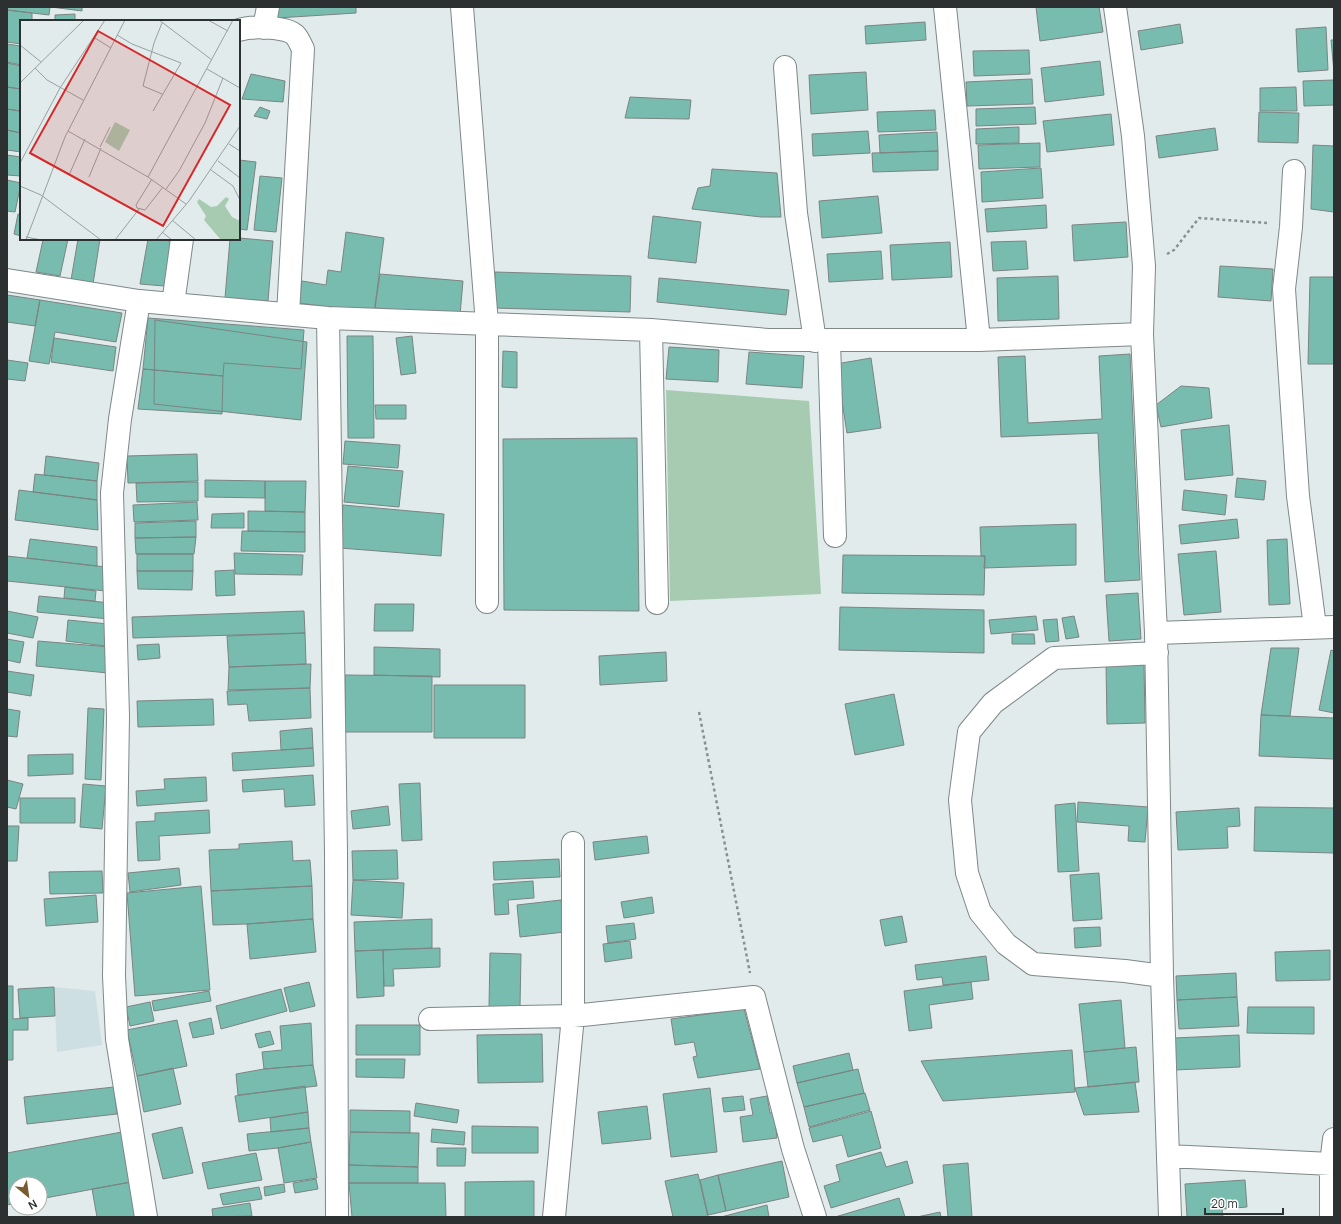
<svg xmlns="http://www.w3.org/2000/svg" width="1341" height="1224" font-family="Manrope,sans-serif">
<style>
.built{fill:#cddfe2}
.green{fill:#a6cbb1}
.building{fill:#78bcaf;stroke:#7b8482}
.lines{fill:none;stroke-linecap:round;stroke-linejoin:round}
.minor-casing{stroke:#7f8889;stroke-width:24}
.path{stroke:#889091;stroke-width:2.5;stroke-dasharray:3 3;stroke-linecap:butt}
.minor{stroke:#fff;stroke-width:22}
.inset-road{fill:none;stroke:#99a0a1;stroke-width:1}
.view{fill:#d62828;fill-opacity:0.15;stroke:#d62828;stroke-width:2}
.inset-edge{fill:none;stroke:#2c3031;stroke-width:2}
</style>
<rect width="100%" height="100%" fill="#e1ebec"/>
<path class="built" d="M54,987L95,991L102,1045L57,1052Z"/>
<path class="green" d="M666,390L809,401L821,594L670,601Z"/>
<path class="building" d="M7,7H50L49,15L7,10Z
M51,7H82V11Z
M277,7H356V13L277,18Z
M1036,7H1099L1103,32L1040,41Z
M7,10L32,13V21H21V44L7,42Z
M75,14V21H55V15Z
M925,22L926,40L866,44L865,26Z
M1180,24L1183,43L1141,50L1138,31Z
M1326,27L1328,70L1298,72L1296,29Z
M1331,40H1334V72Z
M7,44L21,46V65L7,62Z
M1029,50L1030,74L974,76L973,51Z
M1100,61L1104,95L1045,102L1041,68Z
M7,63L21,66V89L7,87Z
M866,72L868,110L811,114L809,75Z
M251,74L285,81L283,102L242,99Z
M1032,79L1033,104L967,106L966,82Z
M1334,80V105L1304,106L1303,81Z
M7,87L21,89L20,111L7,109Z
M1296,87L1297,111H1260V88Z
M630,97L691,100L689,119L625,118Z
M21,105V133L7,130V109L20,111Z
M260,107L270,111L267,119L254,116Z
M1035,107L1036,124L976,126V109Z
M935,110L936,130L878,132L877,112Z
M1259,112L1299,113L1298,143L1258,142Z
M1111,114L1114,145L1047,152L1043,121Z
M1019,127V143L976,144V129Z
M1215,128L1218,150L1159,158L1156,136Z
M7,130L21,133V152L7,150Z
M868,131L870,153L813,156L812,134Z
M937,132L938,151L880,153L879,135Z
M1040,143V167L979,169L978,145Z
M1313,145L1334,146V212L1311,209Z
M938,151V170L873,172L872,153Z
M7,155L21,157V176L7,175Z
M239,160L256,162L247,230L239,229Z
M1041,168L1043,198L982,202L981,172Z
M712,169L777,173L781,217H761L692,209L698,188L710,186Z
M260,176L282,178L276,232L254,230Z
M7,180L21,183L15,212L7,211Z
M878,196L882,233L822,238L819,201Z
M1046,205L1047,228L987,232L985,209Z
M18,214L21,215V236L14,234Z
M653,216L701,222L696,263L648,258Z
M1126,222L1128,257L1074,261L1072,225Z
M346,232L384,238L374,313L299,303L302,281L326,285L328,270L341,272Z
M239,238L273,241L268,301L225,298L230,239Z
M36,239H68L60,276L36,272L43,240Z
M78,239H100L93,284L71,280Z
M148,239H162L172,242L164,286L140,284Z
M1026,241L1028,269L993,271L991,242Z
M950,242L952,277L892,280L890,245Z
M881,251L883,279L829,282L827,254Z
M1220,266L1273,269L1271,301L1218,297Z
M495,272L631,276L630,312L494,308Z
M380,274L463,281L460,315L375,308Z
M1058,276L1059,319L998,321L997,278Z
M1310,277H1334V364H1308Z
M659,278L789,290L786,315L657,302Z
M7,295L40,300L35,326L7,322Z
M40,300L122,313L116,342L55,332L49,364L29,361Z
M148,318L304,330L301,369L224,363L223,376L143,369Z
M155,320L307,342L301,420L154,404Z
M347,336H373L374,438H348Z
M412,336L416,373L401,375L396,338Z
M54,338L116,347L113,371L51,362Z
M669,347L719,350L718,382L666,379Z
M503,351L517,352V388L502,387Z
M749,352L804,356L802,388L746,384Z
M1130,354L1140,580L1105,582L1098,433L1001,437L998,357L1025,356L1028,423L1102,419L1099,356Z
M871,358L881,428L847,433L836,364Z
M7,360L28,363L25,381L7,379Z
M143,369L223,376L222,414L138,409Z
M1181,386L1209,388L1212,418L1161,427L1156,405Z
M375,405H406V419H376Z
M1229,425L1233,475L1185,480L1181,430Z
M637,438L639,611L504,610L503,439Z
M345,441L400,445L398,468L343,464Z
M197,454L198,481L128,483L127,456Z
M46,456L99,463L97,481L44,475Z
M348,466L403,471L399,507L344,502Z
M35,474L97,481V500L33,492Z
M1237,478L1266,481L1264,500L1235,497Z
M205,480L265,481V498L205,497Z
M265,481H306L305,512L265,511Z
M198,482V501L137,502L136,483Z
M19,490L97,500L98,530L15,520Z
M1184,490L1227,495L1225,515L1182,510Z
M197,502L198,520L134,522L133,505Z
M343,505L444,514L441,556L340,548Z
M248,511L305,512V532L248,531Z
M244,513V528H211L212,514Z
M1237,519L1239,538L1181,544L1179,525Z
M196,521V537L135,538V523Z
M1076,524V565L984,568L985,556H981L980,527Z
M242,531L305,532V552L241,551Z
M196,537L194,554H136L135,538Z
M30,539L97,547V566L27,558Z
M1287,539L1290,604L1269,605L1267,540Z
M1216,551L1221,612L1184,615L1178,554Z
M234,553L303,555L302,575L235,574Z
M137,554H193V571H137Z
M843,555L985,556L984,595L842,593Z
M7,556L106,567V591L7,581Z
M234,570L235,595L216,596L215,571Z
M137,571H193L192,590L138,589Z
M65,587L96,591L95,601L64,598Z
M1138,593L1141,639L1109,641L1106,595Z
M39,596L111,603L109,619L37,612Z
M375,604H414L413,631H374Z
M840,607L984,610V653L839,650Z
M7,611L38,617L33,638L7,633Z
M304,611L305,633L133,638L132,617Z
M1036,616L1038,630L991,634L989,620Z
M1074,616L1079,637L1066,639L1062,618Z
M1057,619L1059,641L1046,642L1043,620Z
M68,620L108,624L105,646L66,641Z
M305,633L306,664L229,667L227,636Z
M1012,634H1034L1035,644H1012Z
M7,639L24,642L20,663L7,660Z
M38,641L110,647L108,673L36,666Z
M159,644L160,658L138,660L137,645Z
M374,647L440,649V677L374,675Z
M1271,648H1299L1290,716L1261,715Z
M1331,650L1334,651V713L1319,710Z
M666,652L667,681L600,685L599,656Z
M311,664L310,688L228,690L229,667Z
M1106,664H1144L1145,723L1107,724Z
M7,671L34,675L31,696L7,692Z
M345,675L432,676V732H345Z
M434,685H525V738H434Z
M310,688L311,718L249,721L247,704L228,705L227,691Z
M894,694L904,745L855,755L845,704Z
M213,699L214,725L138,727L137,701Z
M88,708L104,709L101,780L85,779Z
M7,709L20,711L17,737L7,736Z
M1261,715L1334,718V759L1259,756Z
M312,728L313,748L281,750L280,731Z
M313,748L314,766L233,771L232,753Z
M73,754V774L28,776V755Z
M313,775L315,805L285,807L284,789L243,792L242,780Z
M206,777L207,801L137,806L136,791L165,789L164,779Z
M7,780L23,784L16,809L7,807Z
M420,783L422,840L402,841L399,784Z
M83,784L106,786L102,829L80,827Z
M20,798H75V823H20Z
M1078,802L1148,807L1145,842L1128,841L1129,826L1077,822Z
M1075,803L1079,871L1058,872L1055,805Z
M388,806L390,825L353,829L351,811Z
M1255,807L1334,808V853L1254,851Z
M1239,808L1240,826L1227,827L1228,848L1178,850L1176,812Z
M209,810L210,833L159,836L160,860L138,861L136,822L155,821V813Z
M7,826H19L17,861H7Z
M647,836L649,853L595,860L593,842Z
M292,841L293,861L310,860L312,886L211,891L209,850L239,849V844Z
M397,850L398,879L353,880L352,851Z
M559,859L560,877L494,880L493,862Z
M179,868L181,885L130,892L128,873Z
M102,871L103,893L50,894L49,872Z
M1099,873L1102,919L1073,921L1070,875Z
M353,880L404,883L402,918L351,915Z
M533,881L534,898L508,900L509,914L495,915L493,884Z
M201,886L210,990L135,996L127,893Z
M312,886L313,919L247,924L213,925L211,891Z
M96,895L98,922L46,926L44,899Z
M652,897L654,913L624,918L621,902Z
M561,900L565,932L520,937L517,905Z
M902,916L907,942L885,946L880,920Z
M313,919L316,952L250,959L247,924Z
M432,919V948L355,951L354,922Z
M634,923L636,939L608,943L606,926Z
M1100,927L1101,946L1075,948L1074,928Z
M630,941L632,958L605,962L603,944Z
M440,948V967L393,969L394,986H384L383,950Z
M383,950L384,996L357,998L355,951Z
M1330,950V980L1276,981L1275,952Z
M490,953L521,954L520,1007H489Z
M986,956L989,980L943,985L942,977L917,980L915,965Z
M1236,973L1237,997L1177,1000L1176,976Z
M309,982L315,1006L290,1012L284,988Z
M971,982L973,999L929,1005L932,1028L909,1031L904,991Z
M7,986H13V1019L28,1018V1030H13V1060H7Z
M54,987L55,1016L20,1018L18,989Z
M281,989L287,1011L221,1029L216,1006Z
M209,991L211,1001L154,1011L152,1001Z
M1237,997L1239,1026L1179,1029L1177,1000Z
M1121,1000L1125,1048L1084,1052L1079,1004Z
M150,1002L154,1021L130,1026L126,1007Z
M1248,1007H1314V1034L1247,1033Z
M744,1009L760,1069L698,1078L693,1057L697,1056L694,1042L675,1045L671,1019Z
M211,1018L214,1034L193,1038L189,1023Z
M177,1020L187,1066L137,1076L127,1030Z
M311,1023L313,1065L264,1069L262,1052L282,1050L280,1026Z
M356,1025H420V1055H356Z
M270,1031L274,1044L259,1048L255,1034Z
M542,1034L543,1082L478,1083L477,1035Z
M1239,1035L1240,1067L1175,1070L1174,1038Z
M1136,1047L1139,1082L1088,1087L1084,1052Z
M1072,1050L1075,1092L943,1101L921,1061Z
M849,1053L853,1070L797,1083L793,1066Z
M356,1059H405L404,1078L356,1077Z
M313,1065L317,1086L238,1095L236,1074L264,1069Z
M173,1068L181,1104L144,1112L137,1076Z
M858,1069L864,1093L804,1107L797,1083Z
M1135,1082L1139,1112L1084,1115L1075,1088Z
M305,1086L308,1112L239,1122L235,1096Z
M114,1087L117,1114L27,1124L24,1097Z
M710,1088L717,1152L671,1157L663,1094Z
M865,1093L870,1110L809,1127L804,1107Z
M743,1096L745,1110L724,1112L722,1098Z
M767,1096L770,1113L774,1112L777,1138L743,1142L740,1117L753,1115L750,1099Z
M416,1103L459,1110L457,1123L414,1116Z
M647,1106L651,1139L602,1144L598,1112Z
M350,1110L410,1111V1133L350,1132Z
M871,1111L881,1148L848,1157L842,1135L813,1142L809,1128Z
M308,1112L309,1128L271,1132L270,1118Z
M472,1126L538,1127V1153H472Z
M182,1127L193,1173L163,1179L152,1134Z
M309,1128L311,1142L278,1148L249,1151L247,1134Z
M432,1129L465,1132L464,1145L431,1142Z
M122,1132L131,1182L40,1199V1184H16V1203L7,1205V1153Z
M350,1132L419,1133L418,1167L349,1165Z
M311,1142L317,1178L284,1183L278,1148Z
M437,1148H466L465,1166H437Z
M881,1152L886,1167L907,1161L913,1183L831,1208L824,1186L840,1181L836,1165Z
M256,1153L262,1180L208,1189L202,1163Z
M782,1161L789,1197L726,1211L718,1175Z
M968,1163L972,1217H948L943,1165Z
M349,1165L418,1167V1183H349Z
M698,1174L708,1217H673L665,1181Z
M718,1175L726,1211L708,1215L700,1180Z
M316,1179L318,1189L295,1193L293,1183Z
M1245,1180L1247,1207L1222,1209L1223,1217H1187L1185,1184Z
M534,1181V1217H465V1182Z
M131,1182L138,1217H97L92,1189Z
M349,1183H445L446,1217H352Z
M284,1184L285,1192L265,1196L264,1187Z
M259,1187L262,1199L223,1205L220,1194Z
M899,1198L905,1217H835Z
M250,1203L252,1216L213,1217L212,1209Z
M767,1205L769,1217H721Z
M940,1212L941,1217H917Z"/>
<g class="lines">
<g class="minor-casing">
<path id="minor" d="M462,7L487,324V602
M945,7L979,340
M1115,7L1133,136L1144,266L1142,334L1156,633L1162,976L1170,1217
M264,28L268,7
M239,30C250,26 286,26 295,35C298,38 301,45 303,49L288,314
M785,67L796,213L815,341
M1294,171L1291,227L1284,289L1298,496L1315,627
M7,280L139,301L328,318L651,330L768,340H979L1142,334
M139,301L120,419L112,493L118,716L114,976L117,1039L146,1217
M173,304L182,239
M328,318L336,852L337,1217
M651,330L657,603
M829,341L835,536
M1156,633L1334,627
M1157,653L1054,658L993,703L969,732L960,800L967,873L980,912L1006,944L1033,964L1125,971L1162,976
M430,1019L573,1016L754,997L793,1149L815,1217
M1168,1156L1331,1164
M554,1217L573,1016V843
M1331,1217V1164L1334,1139"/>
</g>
<path class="path" d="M1167,254L1174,250L1199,218L1267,223
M699,712L750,973"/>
<use href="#minor" class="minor"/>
</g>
<g transform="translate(20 20)">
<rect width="220" height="220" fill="#e1ebec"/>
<path d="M95,102L110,110L99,131L85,122ZM206,177L209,179L205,186L212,197L220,201V220H201L184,200L186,196L177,182L179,179L191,187L197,186Z" fill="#a6cbb1"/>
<path class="inset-road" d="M139,0L192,40M188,0L208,11M142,3L134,23L123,66L142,74M97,15L112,24L161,43L133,91M75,18L91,28M0,25L21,42M15,48L27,60L63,80M187,49L220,68M0,63L64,0M48,111L128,157L166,184M209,124L220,131M80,127L90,107M198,141L220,158M0,143L40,68L85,0M191,150L213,166L220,180M49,155L65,119M69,157L81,128M128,157L213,0M132,159L116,185L117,188L125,190L143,167M0,166L21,175L81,220M146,169L159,151L185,103L203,58M152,200L176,220M142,212L152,220M6,217L22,220M6,220L45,117L105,0M95,220L119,189M136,220L169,181L220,106"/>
<path class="view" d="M78,11L210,85L143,206L10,133Z"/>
<rect width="220" height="220" class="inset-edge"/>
</g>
<rect width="1341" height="1224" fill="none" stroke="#2c3031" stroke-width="16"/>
<g transform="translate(28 1196) rotate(151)"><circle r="19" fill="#ffffff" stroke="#abacad"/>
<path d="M0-3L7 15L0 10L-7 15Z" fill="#785c2f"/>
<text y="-6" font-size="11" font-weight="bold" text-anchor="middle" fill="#2c3031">N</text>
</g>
<path d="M1205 1208v6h78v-6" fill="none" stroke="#2c3031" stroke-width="2"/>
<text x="1211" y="1208" font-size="12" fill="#2c3031" stroke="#ffffff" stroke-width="3" paint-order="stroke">20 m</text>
</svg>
